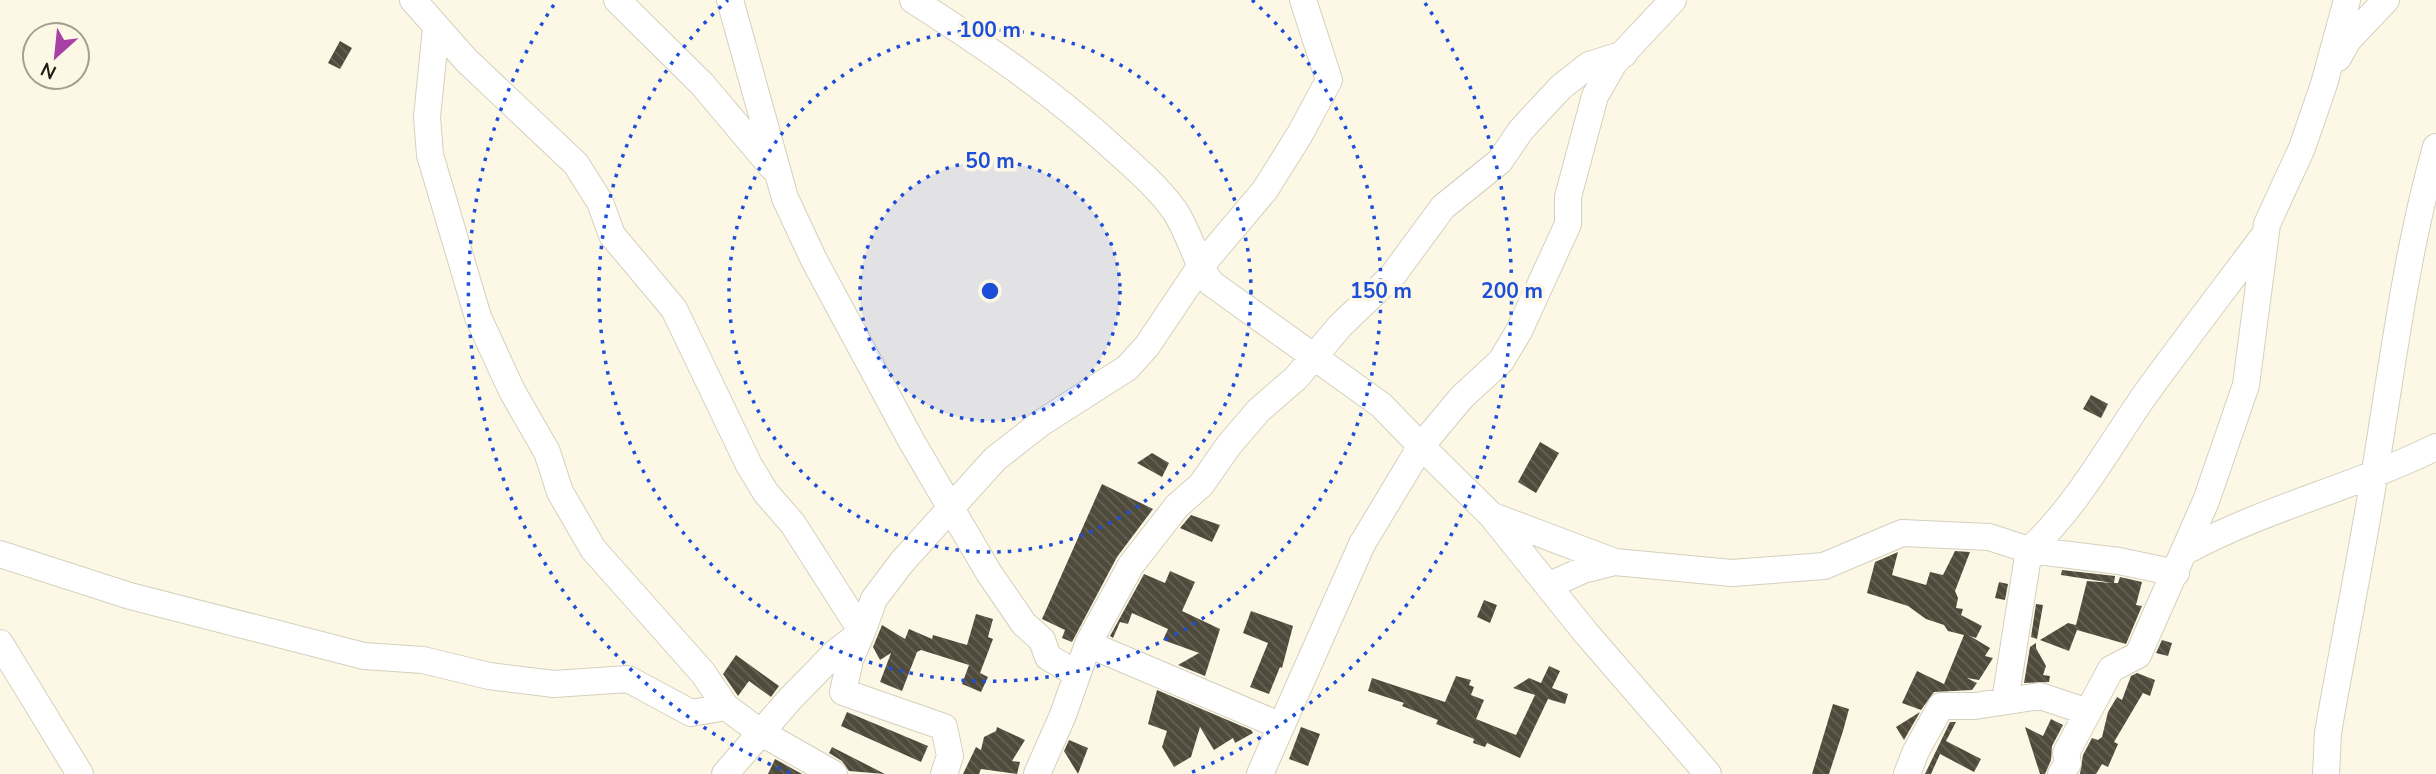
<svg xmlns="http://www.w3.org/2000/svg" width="2436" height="774" font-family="'Nunito Sans',sans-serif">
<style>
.building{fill:url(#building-back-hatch)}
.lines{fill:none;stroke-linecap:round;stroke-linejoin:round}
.minor-casing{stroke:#d4d0be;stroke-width:28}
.minor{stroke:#fff;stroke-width:26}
.ring{fill:none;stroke:#1d4ed8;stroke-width:3.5;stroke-dasharray:3.5 7}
.centre{fill:#1d4ed8;stroke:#fdf8e6;stroke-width:3.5}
.ring-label{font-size:21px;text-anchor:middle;font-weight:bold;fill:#1d4ed8;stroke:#fdf8e6;stroke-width:7;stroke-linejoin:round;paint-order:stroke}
</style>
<defs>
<pattern id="building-back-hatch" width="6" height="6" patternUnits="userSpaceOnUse" patternTransform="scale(1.75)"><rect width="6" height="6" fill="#4f4b3c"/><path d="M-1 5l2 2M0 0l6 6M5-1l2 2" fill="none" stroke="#656155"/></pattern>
</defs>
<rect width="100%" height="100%" fill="#fdf8e6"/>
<path class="building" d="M340,41L352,48L340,69L328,63Z
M2091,395L2108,404L2101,418L2083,409Z
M1540,442L1559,453L1536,493L1518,482Z
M1152,453L1169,463L1162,477L1137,463Z
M1102,484L1153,509L1117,557L1072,642L1062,638L1065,630L1042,619Z
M1191,515L1220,525L1212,542L1180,528Z
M1955,551L1970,552L1955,591L1958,598L1956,608L1963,609L1961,615L1982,626L1976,638L1970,636L1990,648L1985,656L1993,658L1979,680L1967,678L1977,683L1972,690L1934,692L1921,710L1902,703L1917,671L1944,684L1964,635L1948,631L1944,625L1926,619L1908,606L1867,593L1875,562L1898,552L1892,575L1926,585L1930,572L1943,575Z
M2062,570L2115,576L2114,583H2118L2120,577L2142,582L2136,605L2142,606L2126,644L2077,630L2069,651L2040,640L2068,623L2076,625L2087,581L2113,583L2061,575Z
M1170,571L1195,582L1182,611L1220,629L1205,676L1178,665L1199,653L1163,640L1168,629L1132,613L1128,624L1120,622L1113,638L1110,636L1144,574L1165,583Z
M1999,582L2008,584L2005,600L1995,598Z
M1484,600L1497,605L1490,623L1477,617Z
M2036,604L2043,605L2037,639L2031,637Z
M1251,611L1293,626L1282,668L1280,667L1269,694L1250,687L1268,643L1243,633Z
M976,614L993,619L988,637L993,639L980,673L988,677L981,692L962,684L969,665L921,650L917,652L902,691L880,682L891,653L880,660L873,647L882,625L905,639L909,629L932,639L933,635L967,645Z
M2162,640L2172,643L2168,656L2156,653Z
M2036,643V648L2046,666L2043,675L2050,676L2049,682L2024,683L2030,647Z
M736,655L779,686L771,697L749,681L738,696L723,674Z
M1549,666L1560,671L1552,688L1568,694L1565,704L1548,699L1520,758L1487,743L1485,747L1473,743L1474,739L1436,724L1438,720L1402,706L1404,703L1368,691L1372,678L1445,702L1456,676L1471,680L1469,685L1474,687L1471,695L1484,700L1476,719L1516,735L1535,695L1513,688L1529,678L1541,683Z
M2137,673L2155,680L2150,696L2143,693L2114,742L2118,744L2108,767L2102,764L2096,774H2080L2083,755L2092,738L2098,740L2102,737L2108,712L2117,697L2122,700L2131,676Z
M1157,690L1251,730L1253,733L1235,743L1233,738L1214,750L1200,727L1191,757L1174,767L1162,747L1167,731L1148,724Z
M1833,704L1849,709L1843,731L1829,774H1812Z
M847,712L928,746L921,762L841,726Z
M1920,712L1904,740L1896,727Z
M2051,719L2063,725L2052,746L2051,760L2045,774H2040L2025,727L2043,736Z
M1950,722H1956L1946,741L1981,759L1974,772L1940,754L1931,774H1925Z
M997,727L1025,740L1012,761L1020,762L1017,774L981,769L979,774H963L976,747L981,750L984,737L996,731Z
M1301,727L1320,734L1308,766L1289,759Z
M1069,740L1088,748L1078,774L1064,751Z
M832,747L885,774L849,771L842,761L829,753Z
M775,759L802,774H768Z"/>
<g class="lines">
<g class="minor-casing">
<path id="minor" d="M413,0L466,60L576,164L600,202L612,235L674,309L749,465L766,493L793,524L862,632L850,660L843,692L944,727L950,756L944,774
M617,0L702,84L772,167
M730,0L785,198L814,260L912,442L989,573L1024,624L1042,640L1048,657L1075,673
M913,0C983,45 1050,90 1111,146C1133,166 1158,187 1175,211C1190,234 1195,261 1211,283L1381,405L1421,446L1362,544L1260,774
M1673,0L1614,63L1595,96L1568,197V224L1519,331L1501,361L1462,397L1421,446L1491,515L1586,633L1708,774
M436,28L427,117L430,155L478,317L512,391L547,452L560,492L593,549L703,673L726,707L760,732L834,774
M2338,58L2348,40L2386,0
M1493,516L1615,562
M2186,551C2265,508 2355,487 2436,447
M0,554L130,596L364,656L423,660L489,676L554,684L628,679L691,713L726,707
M1548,586L1583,570L1615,562L1732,573L1824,566L1902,533L1989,537L2029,550L2119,561L2176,573
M0,643L80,774
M1088,644L1279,725
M2005,701L2029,550C2077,507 2110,444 2147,392C2185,340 2224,289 2263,237
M725,774L790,699L836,652L862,632L874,599L902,562L995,459L1041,423L1127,368L1147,346L1200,267L1265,190L1300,134L1329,80L1303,0
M1037,774L1063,715L1088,644L1131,565L1177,506L1201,485L1229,445L1259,410L1296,378L1340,326L1393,275L1443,207L1500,161L1521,130L1561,87L1589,65L1624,54
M1907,774L1916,751L1941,706H1975L2040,696L2088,712L2111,669L2138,655L2206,501L2246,385L2267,224L2302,148L2324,84L2347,0
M2061,774L2068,763L2066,753L2088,712
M2326,774L2328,733C2343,646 2361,559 2375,471C2393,362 2406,253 2436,147"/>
</g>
<use href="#minor" class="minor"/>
</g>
<circle cx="990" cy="291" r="130" fill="#1d4ed8" fill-opacity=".12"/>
<g class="ring">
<circle cx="990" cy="291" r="130"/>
<circle cx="990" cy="291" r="261"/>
<path d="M1252 0A391 391 0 1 1 728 0"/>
<path d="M790 773A522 522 0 0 1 555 3M1425 3A522 522 0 0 1 1190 773"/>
</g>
<circle cx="990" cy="291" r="10" class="centre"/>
<g class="ring-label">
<text x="990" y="37">100 m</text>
<text x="990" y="168">50 m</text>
<text x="1381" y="298">150 m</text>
<text x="1512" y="298">200 m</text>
</g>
<g transform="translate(56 56) rotate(207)"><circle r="33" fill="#fdf8e6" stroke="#a3a092" stroke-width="2"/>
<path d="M0-5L12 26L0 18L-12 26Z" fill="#a741a5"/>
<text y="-10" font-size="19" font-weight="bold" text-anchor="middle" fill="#1d1c15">N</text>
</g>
</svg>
